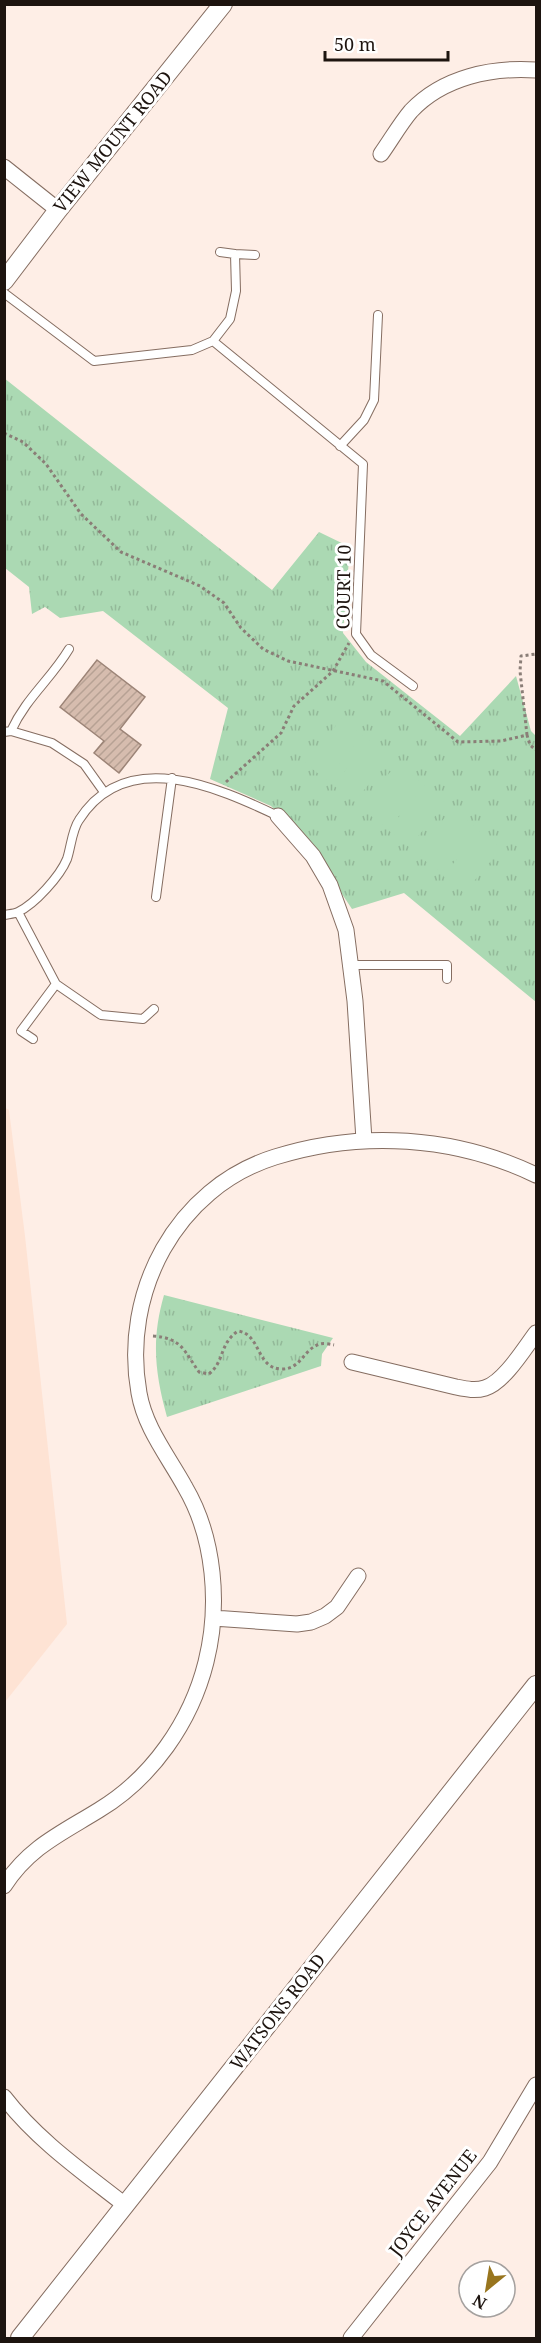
<svg xmlns="http://www.w3.org/2000/svg" width="541" height="2343" font-family="'Noto Serif',serif">
<style>
.built{fill:#fee3d4}
.grass{fill:url(#grass-tufts)}
.pitch{fill:#abd9b3}
.building{fill:url(#building-hatch);stroke:#9c8477;stroke-width:1.5}
.lines{fill:none;stroke-linecap:round;stroke-linejoin:round}
.service-casing{stroke:#856d61;stroke-width:10}
.minor-casing{stroke:#856d61;stroke-width:17}
.tertiary-casing{stroke:#856d61;stroke-width:20}
.path{stroke:#8a7e77;stroke-width:3;stroke-dasharray:3 3;stroke-linecap:butt}
.service{stroke:#fff;stroke-width:8}
.minor{stroke:#fff;stroke-width:15}
.tertiary{stroke:#fff;stroke-width:18}
.labels{text-anchor:middle;stroke-width:6;stroke-linejoin:round;paint-order:stroke}
.street-label{font-size:18px;fill:#1d140f;stroke:#fff}
</style>
<defs>
<pattern id="grass-tufts" width="24" height="20" patternUnits="userSpaceOnUse" patternTransform="scale(1.5)"><rect width="24" height="20" fill="#abd9b3"/><path d="M3 7l-1-3M5 7V3M7 7l1-3M15 17l-1-3M17 17v-4M19 17l1-3" fill="none" stroke="#93b999"/></pattern>
<pattern id="building-hatch" width="6" height="6" patternUnits="userSpaceOnUse" patternTransform="scale(1.5)"><rect width="6" height="6" fill="#d6bcae"/><path d="M-1 1l2-2M0 6l6-6M5 7l2-2" fill="none" stroke="#b7a194"/></pattern>
</defs>
<rect width="100%" height="100%" fill="#feeee6"/>
<path class="built" d="M4,1107L9,1110L25,1236L67,1624L5,1702Z"/>
<path class="grass" d="M4,378L272,590L319,532L350,547L343,633L366,662L460,736L516,676L531,731L536,736V1002L404,893L352,909L304,837L271,806L210,779L228,708L103,611L60,618L45,607L32,614L29,587L5,568Z
M164,1295L333,1338L322,1354L321,1366L167,1417C155,1373 151,1340 164,1295Z"/>
<path class="pitch" d="M342,718L363,735L326,780L305,763Z
M370,740L391,758L354,802L333,785Z
M398,763L419,780L382,825L360,807Z
M425,785L446,803L409,847L388,830Z
M453,808L474,825L437,870L415,853Z
M480,831L502,848L464,893L443,876Z"/>
<path class="building" d="M97,660L145,697L120,729L141,745L119,773L94,753L104,741L60,707Z"/>
<g class="lines">
<g class="service-casing">
<path id="service" d="M220,252L235,254
M4,293L94,361L192,350L213,341L363,464L356,634L371,655L413,686
M213,341L230,319L236,291L235,254L255,255
M340,446L364,420L374,400L378,315
M11,731C26,698 51,679 69,649
M4,732L11,731L52,743L84,764L104,792
M156,897L172,778
M18,912L56,984L21,1031L33,1039
M4,915C9,914 14,914 18,912C35,904 60,876 67,859C71,847 72,830 79,820C126,746 217,787 278,816
M351,965H447V979
M56,984L101,1015L143,1019L154,1009"/>
</g>
<g class="minor-casing">
<path id="minor" d="M381,154C391,140 400,124 411,111C443,77 492,67 536,70
M4,167L58,210
M278,816L313,856L330,885L346,930L355,1001L364,1140
M352,1362L456,1387C466,1389 475,1391 485,1388C504,1382 524,1349 536,1333
M213,1618L297,1624L311,1622L325,1616L337,1607L358,1576
M4,1886C29,1847 62,1833 99,1810C152,1778 191,1722 206,1662C220,1606 215,1538 185,1487C168,1456 145,1428 139,1393C121,1293 176,1188 275,1157C361,1130 455,1136 536,1175
M4,2097C37,2140 83,2172 125,2205
M351,2338L490,2162L536,2085"/>
</g>
<g class="tertiary-casing">
<path id="tertiary" d="M4,281L58,210L223,4
M20,2338L536,1685"/>
</g>
<path class="path" d="M4,433L23,442L46,464L81,514L121,552L200,586L224,603L241,628L263,649L288,661L383,681L458,742L501,741L527,735L530,745L536,750
M527,735L520,671L521,656L536,654
M226,782L281,733L294,706L333,671L349,643
M153,1336C182,1338 184,1351 199,1372L209,1374C225,1361 219,1344 238,1331C261,1334 256,1368 281,1369C301,1370 303,1349 320,1344C324,1343 330,1344 334,1345"/>
<use href="#service" class="service"/>
<use href="#minor" class="minor"/>
<use href="#tertiary" class="tertiary"/>
</g>
<g class="labels">
<g class="street-label">
<text transform="translate(113 142) rotate(-51)" y="6">VIEW MOUNT ROAD</text>
<text transform="translate(344 587) rotate(-89)" y="6">COURT 10</text>
<text transform="translate(278 2012) rotate(-52)" y="6">WATSONS ROAD</text>
<text transform="translate(433 2203) rotate(-52)" y="6">JOYCE AVENUE</text>
</g>
</g>
<rect width="541" height="2343" fill="none" stroke="#1d140f" stroke-width="12"/>
<g transform="translate(487 2289) rotate(210)"><circle r="28" fill="#ffffff" stroke="#a5a19f" stroke-width="1.5"/>
<path d="M0-4.5L10 22L0 15L-10 22Z" fill="#98751e"/>
<text y="-9" font-size="16" font-weight="bold" text-anchor="middle" fill="#1d140f">N</text>
</g>
<path d="M325 51v9h123v-9" fill="none" stroke="#1d140f" stroke-width="3"/>
<text x="334" y="51" font-size="18" fill="#1d140f" stroke="#ffffff" stroke-width="4.5" paint-order="stroke">50 m</text>
</svg>
